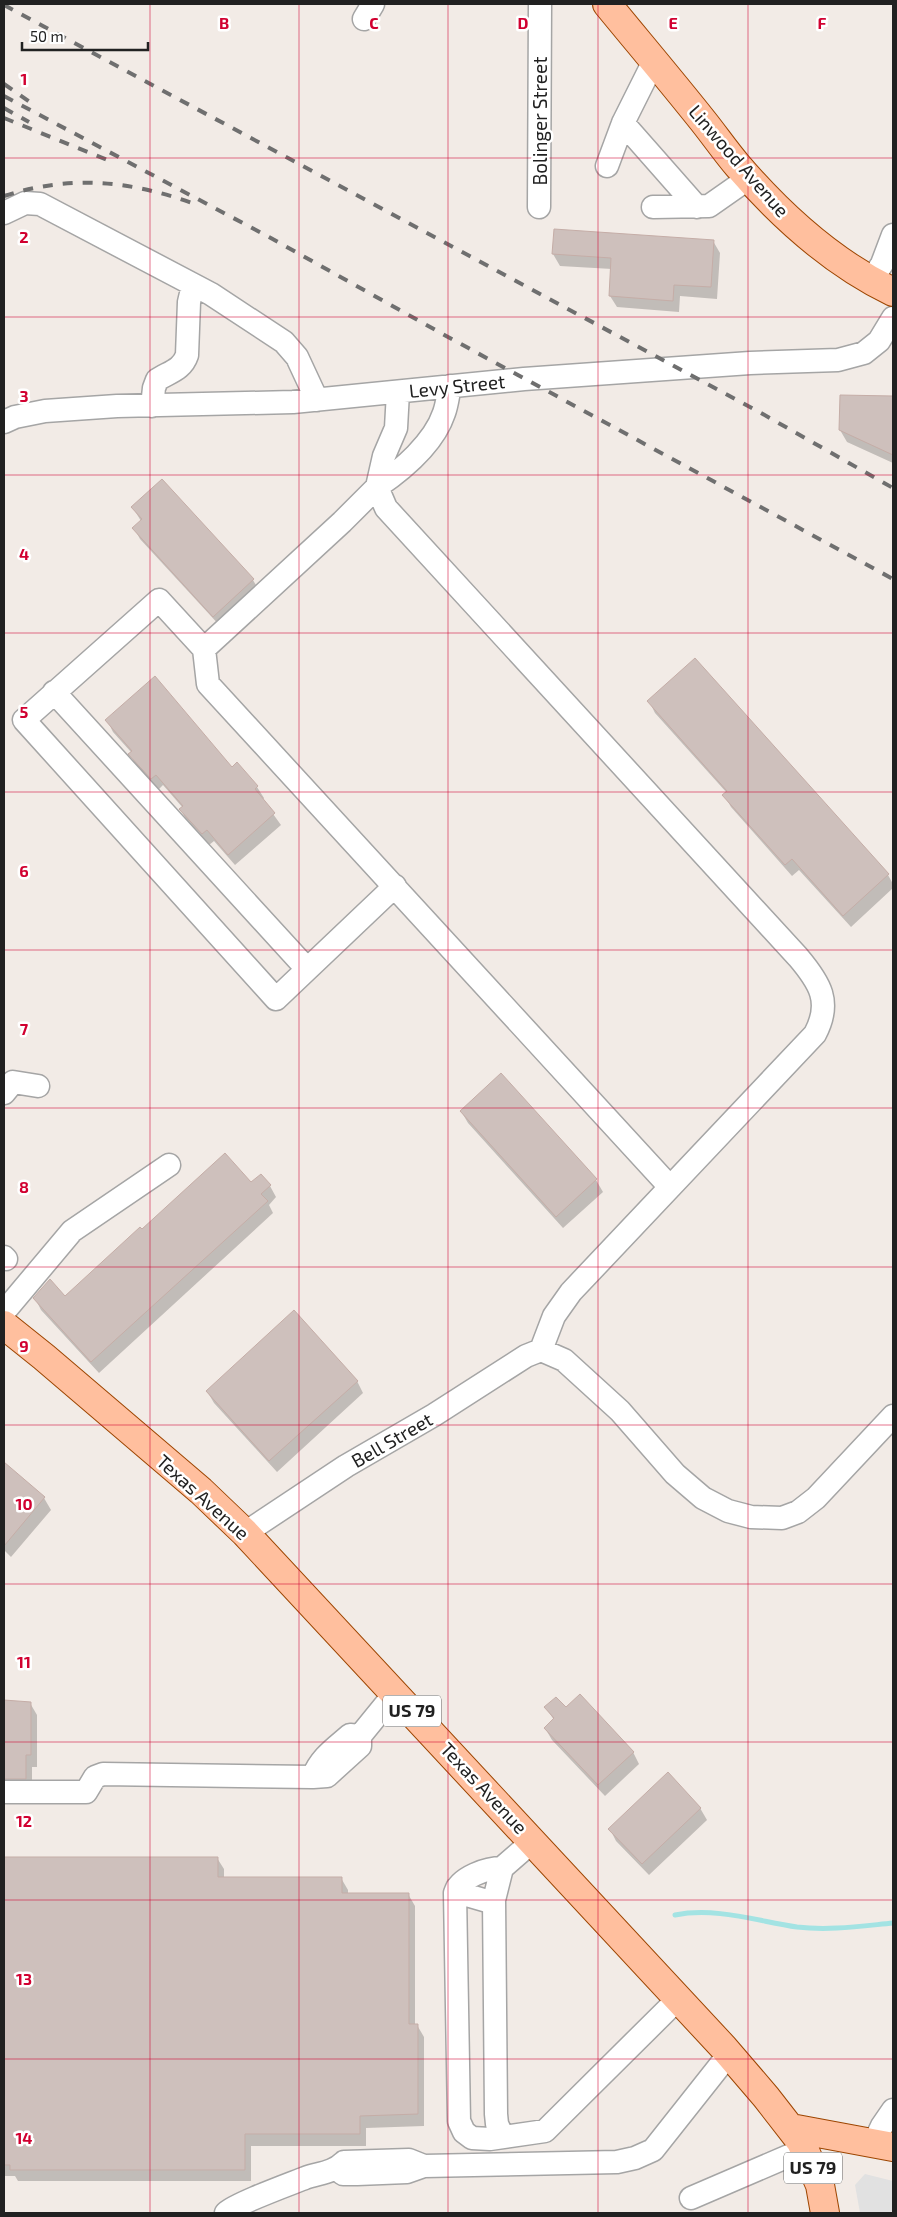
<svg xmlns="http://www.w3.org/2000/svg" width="897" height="2217" font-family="'Exo 2',sans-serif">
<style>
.parking{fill:#e1e1e1}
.shadow{fill:#0003}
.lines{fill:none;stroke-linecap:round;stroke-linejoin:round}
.stream{stroke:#a3e3e3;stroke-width:5}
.building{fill:#cec0bc;stroke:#c5ada7}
.minor-casing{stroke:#a5a5a5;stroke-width:25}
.major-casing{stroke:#9d4500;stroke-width:30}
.minor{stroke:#fff;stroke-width:22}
.major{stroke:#ffbf9e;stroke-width:28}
.rail{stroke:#6f6f6f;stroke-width:4;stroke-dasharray:10 10;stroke-linecap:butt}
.grid{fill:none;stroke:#d10030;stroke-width:1;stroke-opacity:0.55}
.labels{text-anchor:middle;stroke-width:5;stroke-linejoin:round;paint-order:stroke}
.shield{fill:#fff;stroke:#646464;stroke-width:1}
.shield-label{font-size:18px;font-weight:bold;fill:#212121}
.street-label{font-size:19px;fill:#212121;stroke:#fff}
.grid-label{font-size:16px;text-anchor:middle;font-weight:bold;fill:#d10030;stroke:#fff;stroke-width:5;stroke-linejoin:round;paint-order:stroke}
</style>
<rect width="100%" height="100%" fill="#f2ebe6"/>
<path class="parking" d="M865,2174L893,2181V2213H860L855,2185Z"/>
<path class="shadow" d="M713,241L720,253L717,299L680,296L679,312L617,307L610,296L612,269L560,266L553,254Z
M841,396L893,398V463L847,442L840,430Z
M162,480L253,580L260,592L221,627L140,539L134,528L141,521L133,508Z
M695,660L888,875L893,884V888L851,927L799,870L792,876L731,807L724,795L727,793L655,713L649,701Z
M107,720L231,769L257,787L264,798L263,800L281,825L235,865L214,841L209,845L187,821L181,810L183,808L163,785L158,790L136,765L130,754L131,752L113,732Z
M501,1075L596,1180L603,1192L563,1228L468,1123L461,1111Z
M251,1184L270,1186L276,1197L269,1205L273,1213L99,1373L41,1310L35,1298L64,1297L142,1231Z
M357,1381L363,1393L277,1472L214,1403L207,1391Z
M4,1464L44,1498L51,1510L11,1557L4,1550Z
M4,1701L30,1703L37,1715V1767H32V1790L4,1792Z
M546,1708L566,1709L633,1752L639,1764L605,1796L552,1740L545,1728L554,1720Z
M700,1808L707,1820L649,1875L616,1841L610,1829Z
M4,1858H217L224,1869V1878H341L348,1890V1894H408L415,1906V2025H417L424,2037V2126L366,2128V2146H251V2181H18L15,2176H4Z"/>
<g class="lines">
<path class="stream" d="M675,1915C716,1907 757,1921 797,1927C829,1931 862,1926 893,1923"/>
</g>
<path class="building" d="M554,229L714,240L711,287L674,285L673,301L609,296L611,258L552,254Z
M840,395L893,396V455L839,430Z
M162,479L254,579L213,617L132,528L142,519L131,507Z
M695,658L889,874L843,916L792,859L785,865L722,795L727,791L647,701Z
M155,676L232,767L237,762L258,786L255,789L275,813L228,855L207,830L202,834L179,809L183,806L156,775L151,779L128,754L132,751L105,720Z
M501,1073L597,1179L556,1217L460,1111Z
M225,1153L251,1182L261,1174L271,1185L261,1194L268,1201L91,1362L33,1298L50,1279L65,1296L140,1227L142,1229Z
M294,1310L358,1381L269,1461L206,1391Z
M4,1462L45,1497L4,1546Z
M580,1694L634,1752L598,1785L544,1728L554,1718L544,1707L556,1697L566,1707Z
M4,1700L31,1702V1755H26V1779H4Z
M668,1772L701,1808L642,1864L608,1829Z
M4,1857H218V1877H342V1893H409V2024H418V2114L360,2116V2134H245V2170H10V2165H4Z"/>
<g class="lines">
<g class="minor-casing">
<path id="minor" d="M364,19L373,4
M623,123L697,207
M607,166L623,123L654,61
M539,207L540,4
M653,207L709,206L749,178
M4,213L25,203L40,204L211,294L284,342L297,357L317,400
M871,281L882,264L893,235
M398,392L396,428L384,456L377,487C402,470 434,443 444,413C447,405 448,395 450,386
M152,406L154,388L157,380C169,372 182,370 187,355L189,302L193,285
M4,422L15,417L45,411L117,406L293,402L524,379L750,363L838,360L864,353L879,341L893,318
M204,649L159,600L24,720L276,999L395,886
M54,692L307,969
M4,1093L13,1082L38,1086
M4,1257L6,1259
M4,1312L72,1231L169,1165
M541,1350L554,1316L571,1292L815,1034C832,1002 820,983 798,957L386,508L377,487L342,522L204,649L208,684L670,1187
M541,1350L564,1360L620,1411L675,1474L703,1498L728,1511L751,1517L782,1518L798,1512L816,1498L893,1416
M245,1533L346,1466L434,1415L526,1356L541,1350
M360,1736L350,1735C335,1748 320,1758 313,1777L327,1776L360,1746V1736L395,1693
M4,1792H86L95,1777L103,1774L313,1777
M502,1868C487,1868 460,1877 455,1893L459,2121L464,2132L472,2138L490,2139L545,2131L678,1999
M457,1888L470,1896L494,1903
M503,2137L497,2124L496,2114L494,1900L502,1868L533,1841
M874,2143L882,2126L893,2110
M424,2166L617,2162L635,2158L653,2150L729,2054
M691,2198L805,2149
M226,2213C235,2204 290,2184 305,2178C319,2173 333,2173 344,2162L409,2160L424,2166L407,2172L357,2174H343L337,2169"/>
</g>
<g class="major-casing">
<path id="major" d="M607,4C639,43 672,82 703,121C715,136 726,152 738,166C781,216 833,263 893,292
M4,1325L44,1357L201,1491L245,1533L724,2048L766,2097L801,2142L820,2185L825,2213
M791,2128L893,2147"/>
</g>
<use href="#minor" class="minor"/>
<use href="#major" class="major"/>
<path class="rail" d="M4,5L761,413L893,488
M4,84L34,105
M4,96L269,237L448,337L893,579
M4,108L29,122
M4,118L115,163
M4,196C70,175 127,180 192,203"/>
</g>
<path class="grid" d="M150,4V2213M299,4V2213M448,4V2213M598,4V2213M748,4V2213M4,158H893M4,317H893M4,475H893M4,633H893M4,792H893M4,950H893M4,1108H893M4,1267H893M4,1425H893M4,1584H893M4,1742H893M4,1900H893M4,2059H893"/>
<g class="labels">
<g class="shield">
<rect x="383" y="1695.5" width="58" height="31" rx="4"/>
<rect x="784" y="2152.5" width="58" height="31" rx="4"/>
</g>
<g class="shield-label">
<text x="412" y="1717">US 79</text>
<text x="813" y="2174">US 79</text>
</g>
<g class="street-label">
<text transform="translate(540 121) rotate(-90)" y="7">Bolinger Street</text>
<text transform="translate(739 161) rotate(49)" y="7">Linwood Avenue</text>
<text transform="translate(457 386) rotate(-6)" y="7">Levy Street</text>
<text transform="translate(392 1440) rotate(-30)" y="7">Bell Street</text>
<text transform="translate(203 1497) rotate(42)" y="7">Texas Avenue</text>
<text transform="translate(484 1788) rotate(47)" y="7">Texas Avenue</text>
</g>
</g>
<g class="grid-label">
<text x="224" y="29">B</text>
<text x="374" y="29">C</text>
<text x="523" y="29">D</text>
<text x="673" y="29">E</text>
<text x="822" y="29">F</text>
<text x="24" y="85">1</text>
<text x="24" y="243">2</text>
<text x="24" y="402">3</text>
<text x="24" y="560">4</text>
<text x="24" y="718">5</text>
<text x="24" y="877">6</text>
<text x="24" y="1035">7</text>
<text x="24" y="1193">8</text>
<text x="24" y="1352">9</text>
<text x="24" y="1510">10</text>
<text x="24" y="1668">11</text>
<text x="24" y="1827">12</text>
<text x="24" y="1985">13</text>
<text x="24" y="2144">14</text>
</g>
<rect width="897" height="2217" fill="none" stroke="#212121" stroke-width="10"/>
<path d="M22 42v8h126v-8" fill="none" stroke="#212121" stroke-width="2.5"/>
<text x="30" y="42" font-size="15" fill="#212121" stroke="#ffffff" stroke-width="4" paint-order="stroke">50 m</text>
</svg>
